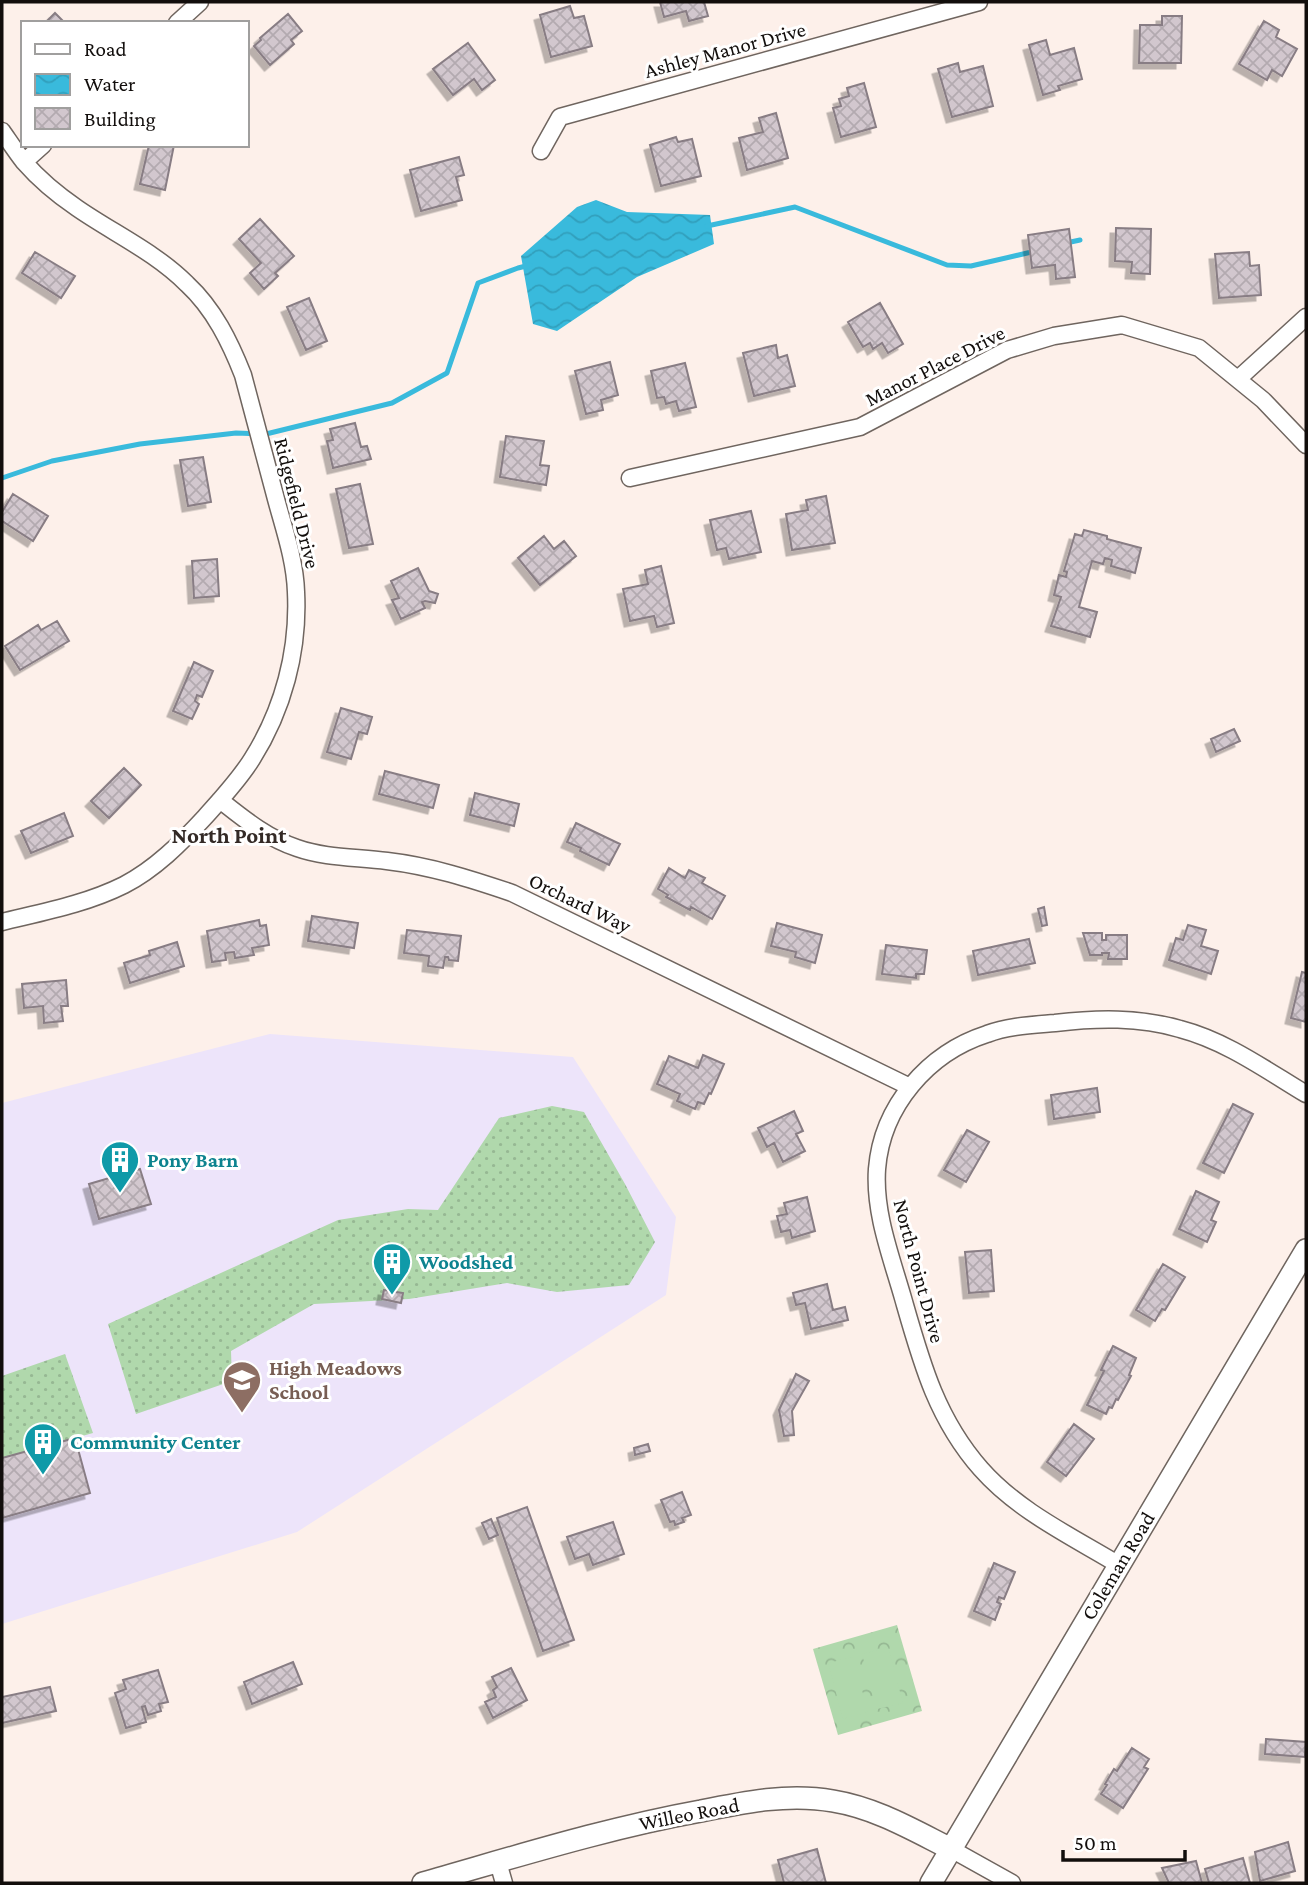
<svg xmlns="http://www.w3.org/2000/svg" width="1308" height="1885" font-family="'Crimson Pro',serif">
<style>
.education{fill:#ede4fa}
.grass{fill:url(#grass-dots)}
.forest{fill:url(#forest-crowns)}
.pitch{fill:#b0d8ac}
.water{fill:url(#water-waves)}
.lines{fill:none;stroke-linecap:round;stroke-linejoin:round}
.stream{stroke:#39badc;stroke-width:5}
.building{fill:url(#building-cross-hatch);stroke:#887d84;stroke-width:2;filter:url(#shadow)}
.minor-casing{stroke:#6f655f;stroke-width:19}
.tertiary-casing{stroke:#6f655f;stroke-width:24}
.minor{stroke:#fff;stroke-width:16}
.tertiary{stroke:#fff;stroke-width:21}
.labels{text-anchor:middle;stroke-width:6;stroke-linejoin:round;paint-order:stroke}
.street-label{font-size:21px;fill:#120e0c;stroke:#fff}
.culture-label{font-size:21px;font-weight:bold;fill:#0d838f;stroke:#fff;text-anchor:start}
.education-label{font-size:21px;font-weight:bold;fill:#785e54;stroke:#fff;text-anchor:start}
.neighbourhood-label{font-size:23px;font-weight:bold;fill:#332a26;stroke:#fff}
</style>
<defs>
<pattern id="grass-dots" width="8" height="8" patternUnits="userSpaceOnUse" patternTransform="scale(1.75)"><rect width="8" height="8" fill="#b0d8ac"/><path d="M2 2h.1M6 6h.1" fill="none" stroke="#96b893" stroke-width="1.8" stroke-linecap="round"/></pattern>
<pattern id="forest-crowns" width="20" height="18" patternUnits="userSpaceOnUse" patternTransform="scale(1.75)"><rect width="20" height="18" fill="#b0d8ac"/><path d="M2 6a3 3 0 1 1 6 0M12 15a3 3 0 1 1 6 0" fill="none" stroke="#96b893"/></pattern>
<pattern id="water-waves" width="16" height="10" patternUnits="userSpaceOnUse" patternTransform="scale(1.75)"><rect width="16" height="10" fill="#39badc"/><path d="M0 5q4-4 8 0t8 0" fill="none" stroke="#319fbc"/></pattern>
<pattern id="building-cross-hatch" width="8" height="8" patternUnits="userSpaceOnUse" patternTransform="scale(1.75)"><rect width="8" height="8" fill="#d2c7ce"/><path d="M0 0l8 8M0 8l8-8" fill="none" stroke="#b3aab0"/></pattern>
<filter id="shadow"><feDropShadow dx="-5.5" dy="5.5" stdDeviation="0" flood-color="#0004"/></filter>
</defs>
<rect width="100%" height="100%" fill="#fdf0ea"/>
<path class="education" d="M270,1034L573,1057L676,1217L666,1295L297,1532L2,1624V1103Z"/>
<path class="grass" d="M552,1106L584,1112L625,1184L655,1242L629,1285L557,1292L507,1283L409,1299L314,1304L231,1351L232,1381L136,1414L108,1324L338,1220L408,1209L438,1210L499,1118Z
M65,1354L93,1433L2,1458V1376Z"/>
<path class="forest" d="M897,1625L922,1711L838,1735L813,1649Z"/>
<path class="pitch" d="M888,1647L903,1703L877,1709L862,1654Z
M853,1657L868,1712L843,1719L828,1663Z"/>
<path class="water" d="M596,200L627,212L710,215L714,244L637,277L557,331L533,324L521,256L577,207Z"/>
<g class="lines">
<path class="stream" d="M707,226L795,207L947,265L971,266L1036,251
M1066,243L1080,240
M2,478L52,461L140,444L236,433L266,434L392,403L447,373L478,283L518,268L530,265"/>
</g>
<path class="building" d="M660,2H704L708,16L689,21L686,11L664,17Z
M570,6L574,18L584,16L592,46L551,57L540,15Z
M55,13L65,23H45Z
M288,14L302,31L291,40L294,44L270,65L254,46L261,40L260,38Z
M1162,16H1182L1181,63H1139L1140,25H1162Z
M1264,21L1279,30L1276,37L1297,49L1282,76L1272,70L1267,80L1239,64Z
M1046,40L1050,55L1074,48L1082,79L1058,86L1060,90L1043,95L1029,45Z
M468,43L495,80L482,90L474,79L453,95L433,69Z
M958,63L960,72L983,66L993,106L952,117L938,69Z
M864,83L876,127L841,137L833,108L841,106L839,99L849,96L847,88Z
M776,113L788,158L747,170L739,138L763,132L759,118Z
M676,137L678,142L692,139L701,176L661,186L650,145Z
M149,145H174L165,190L140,184Z
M459,157L464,175L456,177L462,200L421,211L410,170Z
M260,219L294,256L275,273L278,276L264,289L250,273L261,263L239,239Z
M1116,228L1151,229L1150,274L1131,273L1132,262L1115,261Z
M1069,229L1075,277L1056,279L1055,265L1032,268L1028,235Z
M35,252L75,276L61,298L22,273Z
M1249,252L1250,266L1259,265L1261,295L1219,298L1215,254Z
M309,298L327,341L306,350L287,307Z
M880,303L903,344L888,353L882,343L873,349L870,343L863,347L848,322Z
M776,345L778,358L787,355L795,386L754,396L743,353Z
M610,362L618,395L601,400L603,410L586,414L575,371Z
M685,363L696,407L679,411L676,401L666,404L664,397L657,398L651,371Z
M355,423L361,447L367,446L371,459L333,468L327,441L333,440L330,429Z
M506,436L544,441L540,465L549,466L546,485L500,477Z
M203,457L211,502L188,506L180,460Z
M360,484L373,544L349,548L336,489Z
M13,494L48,516L33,541L2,521V512Z
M826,496L835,543L792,550L786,514L808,510L806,500Z
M751,511L761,552L729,559L726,548L717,550L710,520Z
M1084,530L1107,536V539L1141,548L1135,573L1111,566L1112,560L1105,558L1103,564L1092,561L1079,607L1097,612L1090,637L1051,626L1061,597L1054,595L1059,575L1066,577L1067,572L1064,571L1075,534L1082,536Z
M544,536L554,549L564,541L576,556L540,585L518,558Z
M217,559L219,596L194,598L192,561Z
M661,566L674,623L657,627L654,616L630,621L623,589L648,584L645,570Z
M418,568L429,591L438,594L435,603L425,601L422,602L425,608L401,619L392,600L399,598L391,581Z
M57,621L69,641L20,670L5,646L38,625L41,630Z
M194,662L213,671L202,697L197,695L195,701L199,704L192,719L173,711Z
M341,708L372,717L367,734L359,732L351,759L327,752Z
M1234,729L1240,741L1216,752L1211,739Z
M124,768L141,785L109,818L91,801Z
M385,771L439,785L433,808L379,794Z
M475,793L519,804L514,826L470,815Z
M64,813L73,836L31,853L21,831Z
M576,823L620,844L609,865L580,851L581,848L567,842Z
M669,868L685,878L689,870L705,878L702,883L725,896L712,919L691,907L690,910L666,897L668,895L658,889Z
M1044,907L1047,925L1042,926L1038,909Z
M312,916L358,923L354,948L308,941Z
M259,920L260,926L266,925L269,945L252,948L254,955L235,958L234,952L225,953L226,960L212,962L207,931Z
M777,923L822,935L815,963L795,957L796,952L771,946Z
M1188,925L1206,930L1201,946L1218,951L1211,974L1169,960L1176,938L1183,940Z
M407,930L461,936L458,961L449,960L448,957H445L443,968L428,966L429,956L404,953Z
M1083,933H1102V940H1106V935H1127V959H1108L1109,953H1102V955H1090Z
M1029,939L1035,963L978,975L973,951Z
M177,942L184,966L130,983L124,963L150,955L149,951Z
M886,945L927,950L924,974H916V978L882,974Z
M1302,972L1306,973V1022L1291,1018Z
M66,980L68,1006H61L63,1021L44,1023L43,1006L24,1008L22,984Z
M703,1055L724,1064L711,1094L709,1093L704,1104L698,1102L695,1109L677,1101L680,1094L657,1084L669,1056L698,1068Z
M1097,1088L1100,1112L1054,1119L1051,1095Z
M1233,1104L1253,1114L1224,1173L1203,1163Z
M794,1111L803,1131L796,1134L805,1151L783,1162L774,1143L767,1147L758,1128Z
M967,1130L989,1142L966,1182L944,1170Z
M140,1169L151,1204L99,1219L89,1184Z
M1196,1191L1219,1202L1211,1220L1216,1222L1207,1242L1179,1229Z
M807,1197L815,1231L792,1238L790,1230L781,1232L777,1216L787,1214L784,1203Z
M991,1250L994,1291L969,1293L965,1252Z
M1163,1264L1185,1277L1165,1310L1162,1309L1155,1321L1136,1310Z
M827,1284L833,1310L845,1307L848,1320L811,1329L805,1303L796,1305L793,1293Z
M384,1290L403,1293L401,1303L382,1299Z
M1113,1346L1136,1358L1129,1375L1131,1376L1118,1400L1116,1399L1112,1408L1109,1407L1106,1414L1087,1405L1104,1371L1101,1370Z
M796,1374L809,1381L792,1411L794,1435L784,1436L779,1410Z
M1074,1424L1094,1439L1066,1476L1047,1462Z
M75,1438L90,1493L2,1518V1458Z
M648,1444L650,1451L635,1455L634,1448Z
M682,1492L691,1515L682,1518L684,1522L675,1525L674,1521L670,1522L661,1500Z
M527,1507L574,1640L543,1651L497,1518Z
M491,1519L498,1535L489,1539L482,1523Z
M613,1522L624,1554L593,1565L589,1554L575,1559L567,1537Z
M994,1563L1015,1572L1004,1599L999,1597L997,1602L1001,1604L995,1620L974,1611Z
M293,1662L302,1684L252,1704L244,1682Z
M511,1668L527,1700L493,1718L485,1702L496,1697L493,1690L497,1687L492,1677Z
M158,1670L168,1702L159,1704L161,1711L148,1715L145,1706L142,1707L146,1722L126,1728L115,1693L126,1689L123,1680Z
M50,1687L56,1711L2,1723V1697Z
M1266,1739L1306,1742L1305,1757L1265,1754Z
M1132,1748L1149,1759L1144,1767L1148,1769L1123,1808L1101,1794L1107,1785L1105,1784L1114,1769L1117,1771Z
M1288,1842L1295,1871L1260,1881L1255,1852Z
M817,1849L826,1883H784L778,1860Z
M1243,1858L1250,1883H1209L1205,1869Z
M1196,1861L1202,1883H1169L1162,1868Z"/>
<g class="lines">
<g class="minor-casing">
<path id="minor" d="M177,23L200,2
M2,131C9,141 16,152 24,162C38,178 58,195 77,208C113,233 155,252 187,284C214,309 230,342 243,375C254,416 265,458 276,499C284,529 295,560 296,592C299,651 283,710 252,759C239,780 221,799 205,817C181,843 155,869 124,885C86,904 43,912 2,922
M541,151L560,117L979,2
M24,162L43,145
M1238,379L1306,317
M630,478L860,427L1007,350L1054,336L1122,325L1199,348L1263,400L1306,445
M220,800C244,819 267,838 297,848C325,858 357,857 387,861C430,866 471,879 512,893L910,1087
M1119,1565C1071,1536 1018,1511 981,1469C936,1418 921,1361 903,1298C891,1256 874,1213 877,1169C882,1106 928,1053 987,1034C1008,1026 1032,1025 1055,1023C1097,1018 1139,1017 1180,1029C1226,1041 1266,1070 1306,1094
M951,1849L1012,1883
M498,1862L504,1883"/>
</g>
<g class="tertiary-casing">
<path id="tertiary" d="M423,1883C515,1857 607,1828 701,1811C745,1802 789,1793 833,1801C876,1808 913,1830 951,1849
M931,1883L1306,1250"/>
</g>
<use href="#minor" class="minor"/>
<use href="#tertiary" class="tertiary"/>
</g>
<defs>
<g id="building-pin" transform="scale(2.0125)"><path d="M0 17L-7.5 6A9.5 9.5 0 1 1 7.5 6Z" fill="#0f9aa8" stroke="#fff"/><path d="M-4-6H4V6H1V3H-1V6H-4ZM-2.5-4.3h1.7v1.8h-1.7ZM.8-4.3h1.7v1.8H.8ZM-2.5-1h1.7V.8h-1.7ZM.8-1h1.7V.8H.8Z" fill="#fff"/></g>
<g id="school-pin" transform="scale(2.0125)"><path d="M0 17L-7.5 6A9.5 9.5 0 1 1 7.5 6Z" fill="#8d6e63" stroke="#fff"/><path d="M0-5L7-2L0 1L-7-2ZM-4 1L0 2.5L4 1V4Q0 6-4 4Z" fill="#fff"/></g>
</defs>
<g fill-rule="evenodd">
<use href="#building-pin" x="120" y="1160"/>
<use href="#building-pin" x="392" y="1262"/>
<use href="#school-pin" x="242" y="1380"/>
<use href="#building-pin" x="43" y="1442"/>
</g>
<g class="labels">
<g class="street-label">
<text transform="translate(725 50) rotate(-15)" y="7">Ashley Manor Drive</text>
<text transform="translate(935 366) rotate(-27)" y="7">Manor Place Drive</text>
<text transform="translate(297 503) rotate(76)" y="7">Ridgefield Drive</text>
<text transform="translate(580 903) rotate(26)" y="7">Orchard Way</text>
<text transform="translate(919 1271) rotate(75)" y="7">North Point Drive</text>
<text transform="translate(1118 1566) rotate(-59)" y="7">Coleman Road</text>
<text transform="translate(689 1814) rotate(-11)" y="7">Willeo Road</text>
</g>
<g class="culture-label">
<text x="147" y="1167">Pony Barn</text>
<text x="419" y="1269">Woodshed</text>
<text x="70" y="1449">Community Center</text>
</g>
<g class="education-label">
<text x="269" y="1375">High Meadows<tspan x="269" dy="24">School</tspan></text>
</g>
<g class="neighbourhood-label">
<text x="229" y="843">North Point</text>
</g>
</g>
<rect width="1308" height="1885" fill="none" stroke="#120e0c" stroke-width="7"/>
<rect x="21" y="21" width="228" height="126" fill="#ffffff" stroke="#a09f9e" stroke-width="2"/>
<rect x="35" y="44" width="35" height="10" fill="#ffffff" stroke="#a09f9e" stroke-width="2"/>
<text x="84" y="56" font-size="21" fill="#120e0c">Road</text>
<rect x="35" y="74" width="35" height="21" fill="url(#water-waves)" stroke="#a09f9e" stroke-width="2"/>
<text x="84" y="91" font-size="21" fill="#120e0c">Water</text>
<rect x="35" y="108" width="35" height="21" fill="url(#building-cross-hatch)" stroke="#a09f9e" stroke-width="2"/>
<text x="84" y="126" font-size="21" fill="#120e0c">Building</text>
<path d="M1063 1850v10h122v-10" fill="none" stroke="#120e0c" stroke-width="3.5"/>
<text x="1074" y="1850" font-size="21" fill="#120e0c" stroke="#ffffff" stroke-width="5" paint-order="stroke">50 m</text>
</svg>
